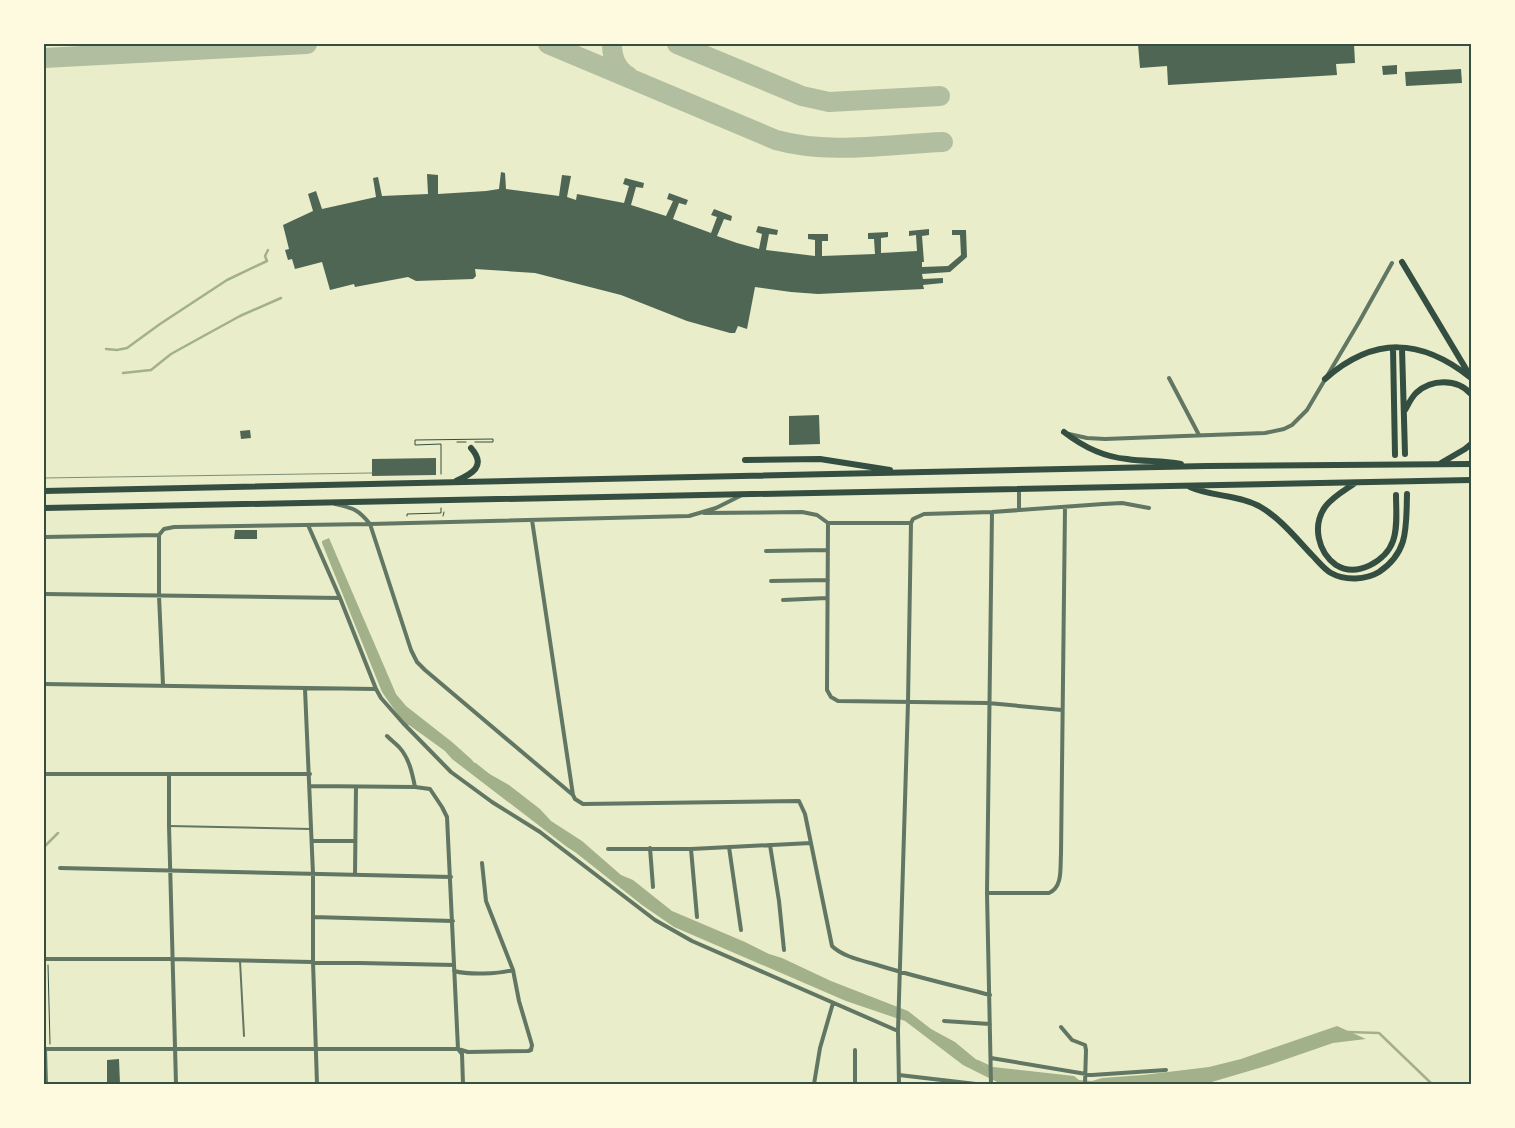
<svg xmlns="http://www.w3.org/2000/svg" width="1515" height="1128" font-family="'DejaVu Sans',sans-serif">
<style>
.water{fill:#a3b18a}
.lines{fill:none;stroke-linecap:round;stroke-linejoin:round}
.stream{stroke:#a3b18a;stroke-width:2.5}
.taxiway{stroke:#b2bea0;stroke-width:20}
.building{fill:#4f6655}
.path{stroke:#344e41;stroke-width:1}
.service{stroke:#617663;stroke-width:2}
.minor{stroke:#617663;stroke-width:4}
.primary{stroke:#344e41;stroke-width:6}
.tram{stroke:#7c8e77;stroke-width:1}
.neatline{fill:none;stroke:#344e41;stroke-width:2}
</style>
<rect width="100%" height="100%" fill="#e9edc9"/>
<path class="water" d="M329,538L396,694L406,706L452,742L471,759L479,768L509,785L540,809L551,821L582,841L621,875L633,880L672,911L745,942L769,954L782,958L831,981L908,1011L931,1029L955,1042L984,1066L1074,1076L1079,1080L1092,1081L1102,1078L1143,1075L1209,1067L1241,1059L1337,1026L1366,1039L1333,1043L1266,1066L1205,1084H1001L963,1065L905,1021L846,1001L674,927L642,905L575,852L567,847L452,759L445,751L409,725H405L382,692L322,543V541Z"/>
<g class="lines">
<path class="stream" d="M106,349L117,350L127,348L160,324L227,280L267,261L265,256L268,250
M123,373L151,370L171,354L189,344L240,316L281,298
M475,764L490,776
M44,847L58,833
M1348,1032L1379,1033L1432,1084
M977,1061L990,1067"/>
<path class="taxiway" d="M548,44L776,140C830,155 888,144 943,142
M612,44C612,57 616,69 628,76
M677,44L802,96L829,102L940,96
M44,58L307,44"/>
</g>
<path class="building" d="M1138,44H1354L1355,63L1336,64L1337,75L1168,85L1167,66L1140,68Z
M1397,65V74L1383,75L1382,66Z
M1461,69L1462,83L1406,86L1405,72Z
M501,172L505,173L506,189L559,196L562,175L571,176L567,197L576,200L577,194L624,203L629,186L623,184L625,178L644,183L643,188L636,187L631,205L666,216L673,201L667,199L669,193L688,200L686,205L679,203L673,219L711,233L717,217L711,215L714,209L732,216L731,221L724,219L717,236L737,243L759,249L762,234L756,232L758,226L778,230L777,235L769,234L766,250L815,256V240L808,239V234H828V241H822V256L875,254L874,239H868V233L888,232V237L881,238V253L917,251L916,235L909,236V231L929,229V235L922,236L924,262H922V267L948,266L961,255L960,235H952V230H966L967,257L950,272L922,274L923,279L943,278V283L923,285L924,289L818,294L791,292L755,287L747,329L738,326L735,333H730L687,321L621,295L535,273L475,269L476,276L473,279L416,281L408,277L355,287L354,284L330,290L322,262L295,269L292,259L288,260L285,250L289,249L283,225L313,211L308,194L316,191L322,209L376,197L373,178L378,177L382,196L428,194L427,174L438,175V194L486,191L499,189Z
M819,415L820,444L789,445V416Z
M250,430L251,438L241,439L240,431Z
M436,458V475L372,476V459Z
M235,530H257V539H234Z
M119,1059L120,1084H107V1060Z"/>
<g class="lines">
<path class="path" d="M457,442H466
M441,474V444L415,445V440L493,439V442H475
M407,516V514L441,513V508
M443,516L444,512
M48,965L50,1044"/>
<path class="service" d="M169,826L311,829
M240,961L244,1036
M46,1049L47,1084"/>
<path class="minor" d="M1169,378L1199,435
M1069,434L1087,438L1105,439L1184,436L1265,433L1284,429L1292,425L1307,410L1359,322L1392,263
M1019,489V510
M335,504C353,508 358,509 370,524L411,650L417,662L425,670L573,795L575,799L583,804L799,801L805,814L832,946C842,956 860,960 874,964C912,976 951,985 990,995
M704,513L802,512L817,515L828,523H911
M532,520L573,795
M828,523L827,690L831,697L838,701L988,703L1062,710
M911,523L913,519L924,514L992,512L1103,504L1122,503L1149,508
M308,525L340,598L376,689L381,698L403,723L451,772L492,802L540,832L655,920L692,941L898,1031
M159,535V596L163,685
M44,537L159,535L164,529L174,527L370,524L689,516L716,508L740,496
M766,551L828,550
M771,581L828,580
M44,594L340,598
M783,600L827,598
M44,684L376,689
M305,689L313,874V962L317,1084
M387,736C391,740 395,743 399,747C409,758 412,772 415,787
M44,774H310
M169,775V826L176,1084
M310,786L415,787L430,789L442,807L447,817L458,1049L462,1054L463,1084
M312,841H355
M770,845L779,901L784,950
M729,847L741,930
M650,848L653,887
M608,849H691L811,843
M691,849L697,917
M60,868L451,877
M355,875L356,787
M987,893H1049C1063,887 1060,868 1061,854L1065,507
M313,917L453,921
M44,959H172L454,965
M454,971C469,975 498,974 513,970
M944,1021L990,1024
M1061,1027L1072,1040L1085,1045L1086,1050L1085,1084
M44,1049H458L468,1052L528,1051L531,1050L532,1045L519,1001L513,970L486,901L482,863
M855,1050V1084
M991,1058L1092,1075L1166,1070
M899,1075L976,1084
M814,1084L820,1048L833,1003
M899,1084L898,1031L908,702L911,523
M991,1084L987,893L992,512"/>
<path class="primary" d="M1402,262L1469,374
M1393,348L1395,455
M1402,348L1405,454
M1325,379C1374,336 1421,338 1471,378
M1405,410C1408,405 1411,398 1416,393C1431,379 1457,378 1471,394
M1064,432C1082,446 1104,457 1127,459C1146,462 1161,460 1181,464
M745,460L820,459L890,470
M1441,463L1465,449L1471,444
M456,481C472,474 487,466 471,448
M1355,483C1345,490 1332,497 1325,507C1312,526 1318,552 1336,565C1357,578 1386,561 1393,541C1398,527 1396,510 1396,495
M1190,487C1212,497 1236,494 1259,506C1280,518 1295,537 1312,555C1318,561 1324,569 1331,573C1345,581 1366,580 1379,572C1409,552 1406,527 1407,494
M44,491L1207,466L1471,464
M44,508L1471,480"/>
<path class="tram" d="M44,478L372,473"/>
</g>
<rect width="1515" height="1128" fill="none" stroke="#fefae0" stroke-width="90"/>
<rect x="45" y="45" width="1425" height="1038" class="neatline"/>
</svg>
